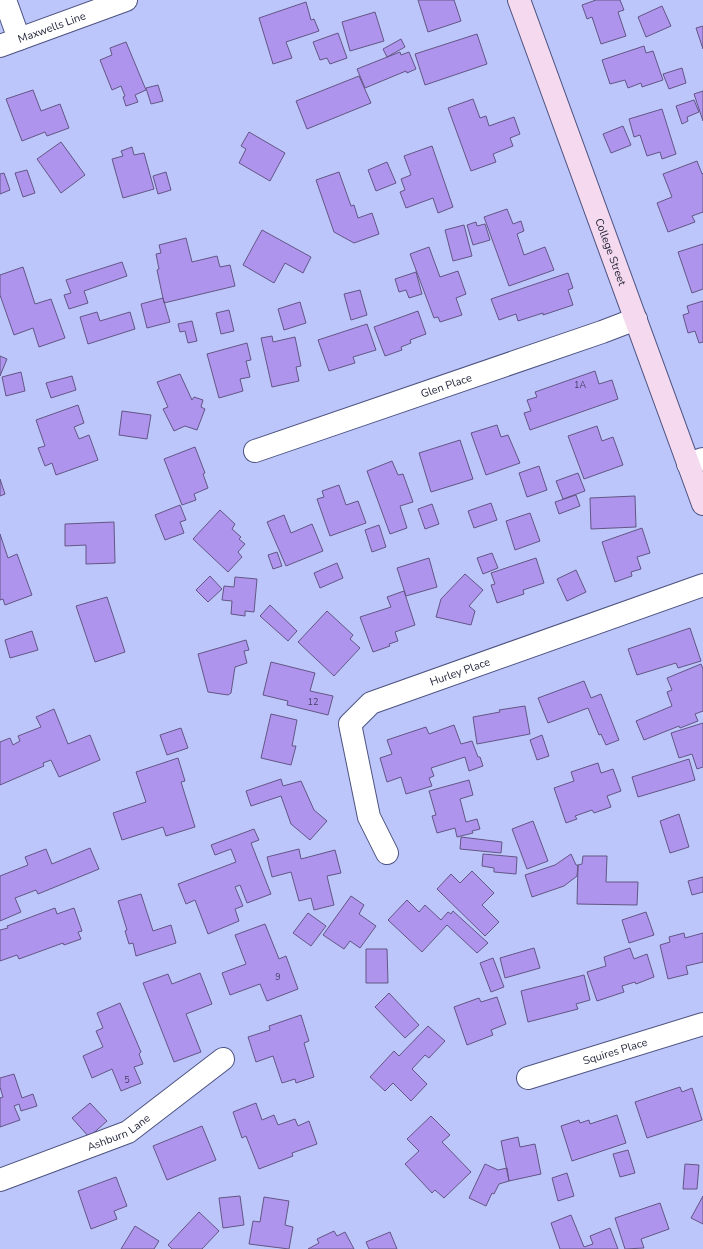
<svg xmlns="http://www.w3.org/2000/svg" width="703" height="1249" font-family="'Nunito Sans',sans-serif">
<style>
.building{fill:#af94ee;stroke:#635685}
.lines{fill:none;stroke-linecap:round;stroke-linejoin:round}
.minor-casing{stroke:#4d5381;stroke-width:24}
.tertiary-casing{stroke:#4d5381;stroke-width:24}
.secondary-casing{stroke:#4d5381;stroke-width:24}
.minor{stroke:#fff;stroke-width:22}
.tertiary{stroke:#fff;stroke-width:22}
.secondary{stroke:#f5d9ee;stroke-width:22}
.labels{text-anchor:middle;stroke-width:3;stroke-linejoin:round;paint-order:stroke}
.number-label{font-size:9px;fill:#433e64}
.street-label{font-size:11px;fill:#1f2236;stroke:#e4e9fe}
</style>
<rect width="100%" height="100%" fill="#bcc6fa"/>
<path class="building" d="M418,0H454L461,21L428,32Z
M596,0H620L624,10L618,12L626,36L601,44L592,17L587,19L582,5Z
M306,2L311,20L314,19L319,31L286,42L292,58L273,64L259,18Z
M662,6L671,26L646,37L638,17Z
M375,12L384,41L350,51L342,22Z
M703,26V49L696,28Z
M338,33L347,58L330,64L327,58L320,60L313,42Z
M477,34L487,64L425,85L415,54Z
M401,39L405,47L387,57L383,49Z
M126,42L146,90L135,95L138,102L126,106L123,97L125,96L121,86L112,90L100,60L112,55L110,48Z
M644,46L646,53L653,51L663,80L642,87L641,83L628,88L625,80L610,84L602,60Z
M400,52L401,55L409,52L416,69L407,73L406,71L365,88L357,69Z
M682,68L686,83L669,89L663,74Z
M359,76L371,103L307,129L296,101Z
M158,85L163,101L151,104L146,88Z
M33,90L41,111L60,104L69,128L47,136L45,132L22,141L6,99Z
M703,91V121L694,94Z
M473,99L480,118L486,116L489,126L514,117L520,134L510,138L513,146L493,154L496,162L471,171L448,108Z
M694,100L699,112L687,117L688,121L682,124L676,106Z
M662,109L676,154L662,159L660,152L647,156L640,135L634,137L629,119Z
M623,126L631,145L611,153L603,134Z
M249,132L285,153L270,181L239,163L246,149L241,146Z
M61,142L85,175L61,193L37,159Z
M432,146L453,207L438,213L433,198L406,208L400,192L405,190L401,179L411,175L404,156Z
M132,147L134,155L144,153L154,189L123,198L112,159L123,156L121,151Z
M697,161L702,174L703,173V212L692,216L695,222L668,232L657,203L672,197L663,174Z
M387,162L396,183L376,191L368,170Z
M27,170L35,193L23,197L15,173Z
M166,172L171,190L158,194L153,176Z
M339,172L351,206L354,205L358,218L372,213L379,234L354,243L334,232L316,180Z
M4,173L10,190L0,194V174Z
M507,209L513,224L521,221L524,231L517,234L524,255L545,247L554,270L509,286L484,217Z
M476,222L477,226L485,224L490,240L473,245L467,225Z
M464,225L472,256L453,261L445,230Z
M262,230L311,257L303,273L285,263L274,283L243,265Z
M186,238L192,262L217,256L220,267L230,265L235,286L164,303L157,270L159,269L156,254L161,253L159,245Z
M703,244V289L692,293L678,252Z
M429,247L440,277L458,271L466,294L456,298L462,315L440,322L438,317L434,318L410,254Z
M122,262L127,276L84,291L88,303L69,309L64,295L71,293L66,280Z
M23,267L35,304L51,299L65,338L39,347L33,328L14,335L0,295V275Z
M416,272L422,294L409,298L406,290L399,292L395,279Z
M568,273L573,288L568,290L573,305L543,315V313L518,321L516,314L499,320L491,299Z
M360,290L367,315L351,320L344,294Z
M163,298L170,322L147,328L141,304Z
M703,301V342L699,343L695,331L688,333L683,315L689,313L687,306Z
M300,302L306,323L284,330L278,309Z
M229,310L234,331L221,334L216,313Z
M418,311L426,334L410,340L411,343L401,347L402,350L385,356L374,327Z
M97,312L100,321L130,312L135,329L88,344L80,317Z
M192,321L197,341L188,343L185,331L180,332L178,324Z
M367,324L376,350L353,357L355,363L329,371L318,340Z
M272,336L273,342L295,337L301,366L296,367L299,381L272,387L261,338Z
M247,343L251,360L246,361L250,377L240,379L243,391L219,398L207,354Z
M0,356L7,359L0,376Z
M595,371L599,384L612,380L618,399L530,430L524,413L531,411L527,400L537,397L535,392Z
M21,372L25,391L6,396L2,377Z
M180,374L192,400L194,397L203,400L201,407L205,409L197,430L185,426L174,431L163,409L168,407L157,382Z
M72,376L76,390L51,398L46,383Z
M78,405L84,423L74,427L79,439L89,435L98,460L56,475L52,463L45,466L38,448L45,446L36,420Z
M122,411L151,415L147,439L119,435Z
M497,425L501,437L508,435L520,463L486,475L471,433Z
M597,426L602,441L613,437L623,465L584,479L568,436Z
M460,440L473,479L431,492L419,453Z
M195,447L205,473L203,474L208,488L194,494L196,500L182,505L164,459Z
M392,461L398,475L403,474L413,502L400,506L407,528L390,534L367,471Z
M539,466L547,490L527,497L519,473Z
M578,473L585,491L563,499L556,481Z
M0,479L5,494L0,496Z
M339,485L346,505L358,501L366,523L330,536L317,499L324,497L322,491Z
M576,495L580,506L559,514L555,502Z
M635,496L636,527L591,529L590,498Z
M491,503L497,520L474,528L468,511Z
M432,504L439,524L425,529L418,509Z
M180,505L186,520L180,522L184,533L165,540L155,515Z
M220,510L235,524L232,529L241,537L239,539L245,544L238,552L242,557L228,572L193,539Z
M530,513L540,541L515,550L506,521Z
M284,515L291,533L312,524L323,551L286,566L267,522Z
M114,522L115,563L86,564V545L65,546V524Z
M379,525L386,547L372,552L365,530Z
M642,528L650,553L637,557L641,569L631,572L632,576L615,582L602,542Z
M0,534L8,558L17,554L32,595L5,605L3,599L0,600Z
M277,552L282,566L273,569L268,555Z
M492,553L498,568L483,574L477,558Z
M429,558L437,587L406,596L397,568Z
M536,558L544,583L523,590L524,594L497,603L491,585L495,584L491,573Z
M337,563L343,578L320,588L314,573Z
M576,570L586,592L567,601L557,579Z
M465,574L483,590L469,606L475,611L471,625L436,617L441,599Z
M210,576L222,589L208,602L196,590Z
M235,577L257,579L254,612L245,611V616L231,614L232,601L222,600L224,586L234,587Z
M404,591L415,625L395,632L398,641L389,644L390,646L373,652L360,617L391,607L387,597Z
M107,597L125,652L95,662L76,606Z
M270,605L297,631L288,641L260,616Z
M327,611L353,635L350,639L360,648L334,676L298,642Z
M690,628L701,661L678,668L676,663L637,675L628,649Z
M32,631L38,650L10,658L5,640Z
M246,640L249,650L244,651L247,663L235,667L231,693L228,695L208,692L198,654Z
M271,662L315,673L310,691L333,696L328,715L287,705L288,701L263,695Z
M701,664L703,669V711L695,714L698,721L680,728L679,726L644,740L636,721L672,706L667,692L672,690L667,678Z
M584,681L591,698L601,694L619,740L606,745L601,734L599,735L588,708L548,723L538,698Z
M525,706L530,734L477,744L473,717L500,712L499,710Z
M54,709L68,744L90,735L100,760L59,777L51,760L43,763L44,766L0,785V742L10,738L13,745L20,741L18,736L41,727L36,717Z
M271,714L297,720L292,746H296L291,765L261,758Z
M703,723V767L697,769L692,754L679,758L671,733Z
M454,725L461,744L472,741L478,757H480L483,766L469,771L465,757L431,768L434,776L429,778L432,786L406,794L401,777L387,782L380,758L392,754L387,740L426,727L429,734Z
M181,728L188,748L167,755L160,735Z
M542,735L549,756L537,760L530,740Z
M178,758L185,781L181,782L195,827L166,836L163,827L122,840L113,813L146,802L136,772Z
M689,759L695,780L638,797L632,777Z
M598,763L601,773L613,769L621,791L607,796L611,807L594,813L592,810L575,816L577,819L566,823L554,788L574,781L571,772Z
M281,779L283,786L301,781L314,810L327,821L310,840L291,824L281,796L251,806L246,791Z
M469,780L473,795L460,799L466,822L477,819L480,829L472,831L473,833L457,837L455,828L437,833L432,816L436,815L429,791Z
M679,814L689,847L670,853L660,821Z
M533,821L548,861L527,869L512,829Z
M254,829L259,840L251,843L271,894L247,903L240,885L235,887L243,906L235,909L239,921L208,934L195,900L186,904L178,884L236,862L231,849L215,855L211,845Z
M461,837L502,842L501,853L460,849Z
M90,848L99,869L38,894L36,890L15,898L21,912L0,921V876L28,865L25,857L46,849L52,864Z
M299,849L301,859L335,850L341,873L327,876L334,905L314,910L311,898L299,901L291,872L272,877L267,857Z
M483,854L517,857L516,874L494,872V868L482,866Z
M571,854L576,865H578L577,876L564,886L532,897L525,875L555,865Z
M583,856H607L606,882H638L637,905L577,904L578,865L582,864Z
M472,871L494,893L482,905L499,922L485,936L437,889L451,874L460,883Z
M703,877V892L692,895L688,881Z
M141,894L153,931L171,925L176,943L136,956L133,943L129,944L125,931L127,930L118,901Z
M351,896L364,905L359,914L376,926L360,948L350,941L344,949L323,935Z
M407,900L419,912L425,905L441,920L448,912L451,914L453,911L488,943L477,953L447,925L422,952L388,920Z
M55,908L57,914L74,908L82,931L78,932L81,939L64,945L63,943L19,959L17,955L0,961V930L8,928L7,926Z
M646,912L654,935L629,943L622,920Z
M308,913L326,926L311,946L293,933Z
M265,924L279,959L286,956L298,989L267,1001L260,984L230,995L222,973L246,964L235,935Z
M684,933L685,938L703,933V962L686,966L688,974L668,979L660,945L670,942L669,937Z
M534,948L540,968L505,978L500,958Z
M630,948L634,959L647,954L654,977L636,984L635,982L622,986L624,992L597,1001L587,972L606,966L604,957Z
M366,949H387L388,983H366Z
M493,958L504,987L491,992L480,963Z
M200,973L212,1004L186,1014L201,1052L174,1062L143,983L168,974L172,984Z
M584,975L590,1000L576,1004L578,1009L528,1022L521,991Z
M389,993L419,1025L405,1038L375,1007Z
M497,997L506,1024L491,1030L493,1035L467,1045L454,1007L479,998L481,1002Z
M120,1003L141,1052L139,1054L143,1064L134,1067L141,1083L121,1091L112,1069L92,1078L83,1056L103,1047L96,1031L103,1028L97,1013Z
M301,1015L309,1041L304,1043L314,1077L296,1083L295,1079L282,1083L273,1056L256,1062L248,1037L270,1030L269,1026Z
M428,1026L445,1041L429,1058L425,1055L412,1069L427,1084L411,1101L393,1083L385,1091L370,1077L394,1051L399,1056Z
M14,1074L22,1098L33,1094L37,1106L21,1111L19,1104L14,1106L20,1120L0,1127V1098L3,1097L0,1087V1078Z
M680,1087L682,1092L692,1088L702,1120L647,1138L635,1102Z
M90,1103L107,1121L89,1137L72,1118Z
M256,1103L262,1120L274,1115L278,1125L295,1119L298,1126L309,1121L317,1144L292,1153L293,1156L259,1169L246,1136L242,1138L233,1112Z
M617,1115L626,1143L572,1161L561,1126L579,1120L580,1123L589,1120L590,1124Z
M431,1116L450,1135L442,1142L471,1172L444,1198L435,1190L432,1193L405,1164L419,1151L407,1139Z
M202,1126L216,1160L167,1180L153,1146Z
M518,1137L520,1147L535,1144L541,1174L509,1181L501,1141Z
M628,1150L635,1173L620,1177L613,1154Z
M485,1164L498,1170L507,1168L509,1181L499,1184L494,1194L492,1193L486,1206L469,1198Z
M685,1164L699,1165L697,1189H683Z
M567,1173L574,1196L558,1201L552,1178Z
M116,1177L127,1206L114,1211L117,1219L91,1229L78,1191Z
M240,1196L244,1225L223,1228L219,1198Z
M703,1196V1224L691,1218Z
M264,1197L289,1201L285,1225L293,1227L289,1249L249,1244L253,1221L260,1222Z
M660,1203L669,1229L641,1239L644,1248L625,1249L615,1218Z
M199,1212L219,1231L202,1249H172L168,1245Z
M571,1215L584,1247L593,1244L590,1236L610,1228L618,1249H560L551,1223Z
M135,1226L159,1241L154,1249H121Z
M334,1231L337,1236L345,1232L354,1249H308L319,1243L317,1239Z
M390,1232L397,1249H369L366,1242Z"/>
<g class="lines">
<g class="minor-casing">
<g id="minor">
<path d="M5,0L19,39"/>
<path id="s1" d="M255,451L602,332L636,319"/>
<path d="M688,464L703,459"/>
<path id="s2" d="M387,853L369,817L350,724L371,703L703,585"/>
<path id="s3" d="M528,1078L703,1024"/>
<path id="s4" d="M0,1180L128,1132L223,1059"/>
</g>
</g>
<g class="tertiary-casing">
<g id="tertiary">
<path id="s5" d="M0,46L126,0"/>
</g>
</g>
<g class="secondary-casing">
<g id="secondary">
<path id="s6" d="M519,0L703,504"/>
</g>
</g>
<use href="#minor" class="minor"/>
<use href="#tertiary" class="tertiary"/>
<use href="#secondary" class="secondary"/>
</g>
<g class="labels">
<g class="number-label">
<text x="580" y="388">1A</text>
<text x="313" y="705">12</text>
<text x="278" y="980">9</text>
<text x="127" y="1083">5</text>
</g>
<g class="street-label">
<text dy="4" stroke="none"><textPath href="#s5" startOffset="55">Maxwells Line</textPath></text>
<text dy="4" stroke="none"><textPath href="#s6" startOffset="268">College Street</textPath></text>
<text dy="4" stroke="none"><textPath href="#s1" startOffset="202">Glen Place</textPath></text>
<text dy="4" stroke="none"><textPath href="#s2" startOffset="259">Hurley Place</textPath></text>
<text dy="4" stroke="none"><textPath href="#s3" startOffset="91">Squires Place</textPath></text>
<text dy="4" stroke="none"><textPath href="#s4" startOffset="128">Ashburn Lane</textPath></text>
</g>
</g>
</svg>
